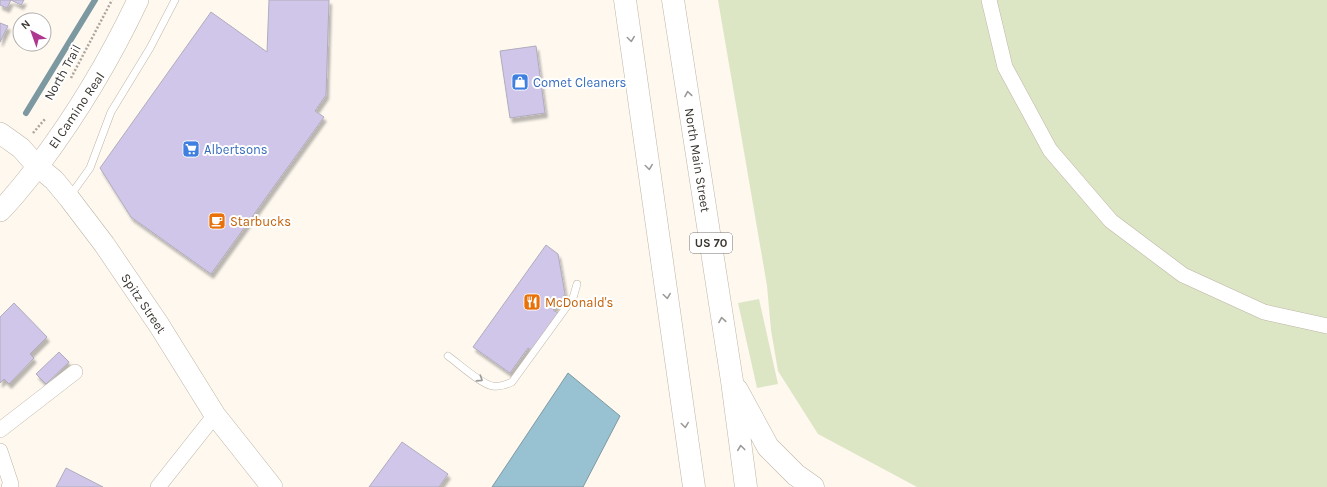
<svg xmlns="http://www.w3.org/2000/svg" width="1327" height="487" font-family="Karla,sans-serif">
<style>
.green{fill:#dce6c5}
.water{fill:#98c2d1;stroke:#7c98a1}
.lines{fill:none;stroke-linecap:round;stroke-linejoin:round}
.stream{stroke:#7c98a1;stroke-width:6}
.building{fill:#d0c6e9;stroke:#b0acbc;filter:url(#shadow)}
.lane-casing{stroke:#beb4a6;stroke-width:8}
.street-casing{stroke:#beb4a6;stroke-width:16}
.secondary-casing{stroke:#beb4a6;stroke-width:22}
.primary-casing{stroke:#beb4a6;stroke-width:23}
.path{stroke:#aaa59e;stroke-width:2.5;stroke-dasharray:2 2;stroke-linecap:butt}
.lane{stroke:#fff;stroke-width:7}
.street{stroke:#fff;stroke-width:15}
.secondary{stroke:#fff;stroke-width:21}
.primary{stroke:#fff;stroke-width:22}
.oneway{stroke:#9c9a98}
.labels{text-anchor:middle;stroke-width:4;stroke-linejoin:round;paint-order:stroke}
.shield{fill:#fff;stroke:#75726f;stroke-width:1}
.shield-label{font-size:12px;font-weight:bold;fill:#3a3631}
.street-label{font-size:13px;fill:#3a3631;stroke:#fff}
.shop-label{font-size:13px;fill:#366cbe;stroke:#fff;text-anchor:start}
.food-label{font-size:13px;fill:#c56008;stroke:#fff;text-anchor:start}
</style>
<defs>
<filter id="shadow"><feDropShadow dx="2.5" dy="4.5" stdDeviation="1" flood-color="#0004"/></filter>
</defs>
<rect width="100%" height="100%" fill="#fef8ef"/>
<path class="green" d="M718,0H1327V487H917L818,434L778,371L771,330L767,286Z
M759,299L778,384L757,388L738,303Z"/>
<path class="water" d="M568,373L620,416L583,487H492Z"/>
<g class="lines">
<path class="stream" d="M26,113L95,0"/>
</g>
<path class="building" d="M0,0H24L21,5L11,0L7,8L0,5Z
M269,0H329L326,95L315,111L324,117L211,274L131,217L100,168L211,12L267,52Z
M0,23L8,26L0,42Z
M536,46L545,113L510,118L500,51Z
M546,245L558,254L565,294L553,310L558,313L531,350L528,348L510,373L473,347Z
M14,303L47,337L30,354L34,358L9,384L4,379L0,383V317Z
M59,352L69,362L46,384L36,374Z
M402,442L448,474L439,487H369Z
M66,468L103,487H56Z"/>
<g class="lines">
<g class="lane-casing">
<path id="lane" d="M70,196L90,168L111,112L150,48L175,0
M448,356C458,363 482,385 493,386C500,387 506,385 512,382L573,298L577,284"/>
</g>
<g class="street-casing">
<path id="street" d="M989,0L1005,67L1050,150L1111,221L1183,275L1264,312L1327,326
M0,430L75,372
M0,451L11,484L9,487
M158,487L215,415"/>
</g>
<g class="secondary-casing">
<path id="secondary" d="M0,133L21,148L37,166L54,180L69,198L104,244L159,325L215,415L272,487
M0,211C15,196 28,179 41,162C79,111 111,57 138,0"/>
</g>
<g class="primary-casing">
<path id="primary" d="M625,0L694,487
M673,0L732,381L746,487
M737,390L768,447L796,475L813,487"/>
</g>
<path class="path" d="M71,78L112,0
M33,133L45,119"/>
<use href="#lane" class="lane"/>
<use href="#street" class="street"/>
<use href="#secondary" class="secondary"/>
<use href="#primary" class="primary"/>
</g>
<defs><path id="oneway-chevron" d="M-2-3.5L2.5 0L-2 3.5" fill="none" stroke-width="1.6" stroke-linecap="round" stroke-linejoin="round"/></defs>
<g class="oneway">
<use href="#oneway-chevron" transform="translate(631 39) rotate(82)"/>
<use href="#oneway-chevron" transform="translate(688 94) rotate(-99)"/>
<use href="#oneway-chevron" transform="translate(649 167) rotate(82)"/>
<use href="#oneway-chevron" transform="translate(667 296) rotate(82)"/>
<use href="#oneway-chevron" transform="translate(722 320) rotate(-99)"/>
<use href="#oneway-chevron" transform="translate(480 379) rotate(33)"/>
<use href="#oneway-chevron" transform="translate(685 425) rotate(82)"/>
<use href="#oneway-chevron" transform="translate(741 448) rotate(-97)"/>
</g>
<defs>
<g id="shop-square" transform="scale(0.9)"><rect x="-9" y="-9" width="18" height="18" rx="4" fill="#3f7fe0" stroke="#fff"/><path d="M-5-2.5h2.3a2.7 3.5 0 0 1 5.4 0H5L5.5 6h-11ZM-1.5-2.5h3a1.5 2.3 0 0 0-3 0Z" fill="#fff"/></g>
<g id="supermarket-square" transform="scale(0.9)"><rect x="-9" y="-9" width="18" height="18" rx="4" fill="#3f7fe0" stroke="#fff"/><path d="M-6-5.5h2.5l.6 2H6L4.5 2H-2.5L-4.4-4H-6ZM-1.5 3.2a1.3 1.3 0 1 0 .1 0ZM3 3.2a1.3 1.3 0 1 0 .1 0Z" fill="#fff"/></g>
<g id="cafe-square" transform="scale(0.9)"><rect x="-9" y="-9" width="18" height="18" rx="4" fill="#e8710a" stroke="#fff"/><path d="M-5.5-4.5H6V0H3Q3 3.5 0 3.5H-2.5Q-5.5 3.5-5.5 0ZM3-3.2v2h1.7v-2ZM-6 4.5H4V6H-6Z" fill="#fff"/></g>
<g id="restaurant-square" transform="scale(0.9)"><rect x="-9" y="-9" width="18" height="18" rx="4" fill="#e8710a" stroke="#fff"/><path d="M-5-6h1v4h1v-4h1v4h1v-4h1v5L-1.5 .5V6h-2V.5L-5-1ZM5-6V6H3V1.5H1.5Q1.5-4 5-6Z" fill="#fff"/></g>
</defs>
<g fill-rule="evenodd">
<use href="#shop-square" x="520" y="82"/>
<use href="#supermarket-square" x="191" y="149"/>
<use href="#cafe-square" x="217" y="221"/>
<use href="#restaurant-square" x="532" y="302"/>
</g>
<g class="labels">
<rect class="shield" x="690" y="233" width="42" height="20" rx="3"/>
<g class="shield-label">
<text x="711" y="247">US 70</text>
</g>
<g class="street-label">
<text transform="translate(62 72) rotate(-61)" y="5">North Trail</text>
<text transform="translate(76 110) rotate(-56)" y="5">El Camino Real</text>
<text transform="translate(698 160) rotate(81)" y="5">North Main Street</text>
<text transform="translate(144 303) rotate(56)" y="5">Spitz Street</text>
</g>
<g class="shop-label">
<text x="533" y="87">Comet Cleaners</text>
<text x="204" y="154">Albertsons</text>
</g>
<g class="food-label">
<text x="230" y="226">Starbucks</text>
<text x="545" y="307">McDonald's</text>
</g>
</g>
<g transform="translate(32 32) rotate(319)"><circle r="19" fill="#ffffff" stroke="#b0afad"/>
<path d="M0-3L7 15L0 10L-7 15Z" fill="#ae3890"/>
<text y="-6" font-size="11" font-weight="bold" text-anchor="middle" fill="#3a3631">N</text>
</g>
</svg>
